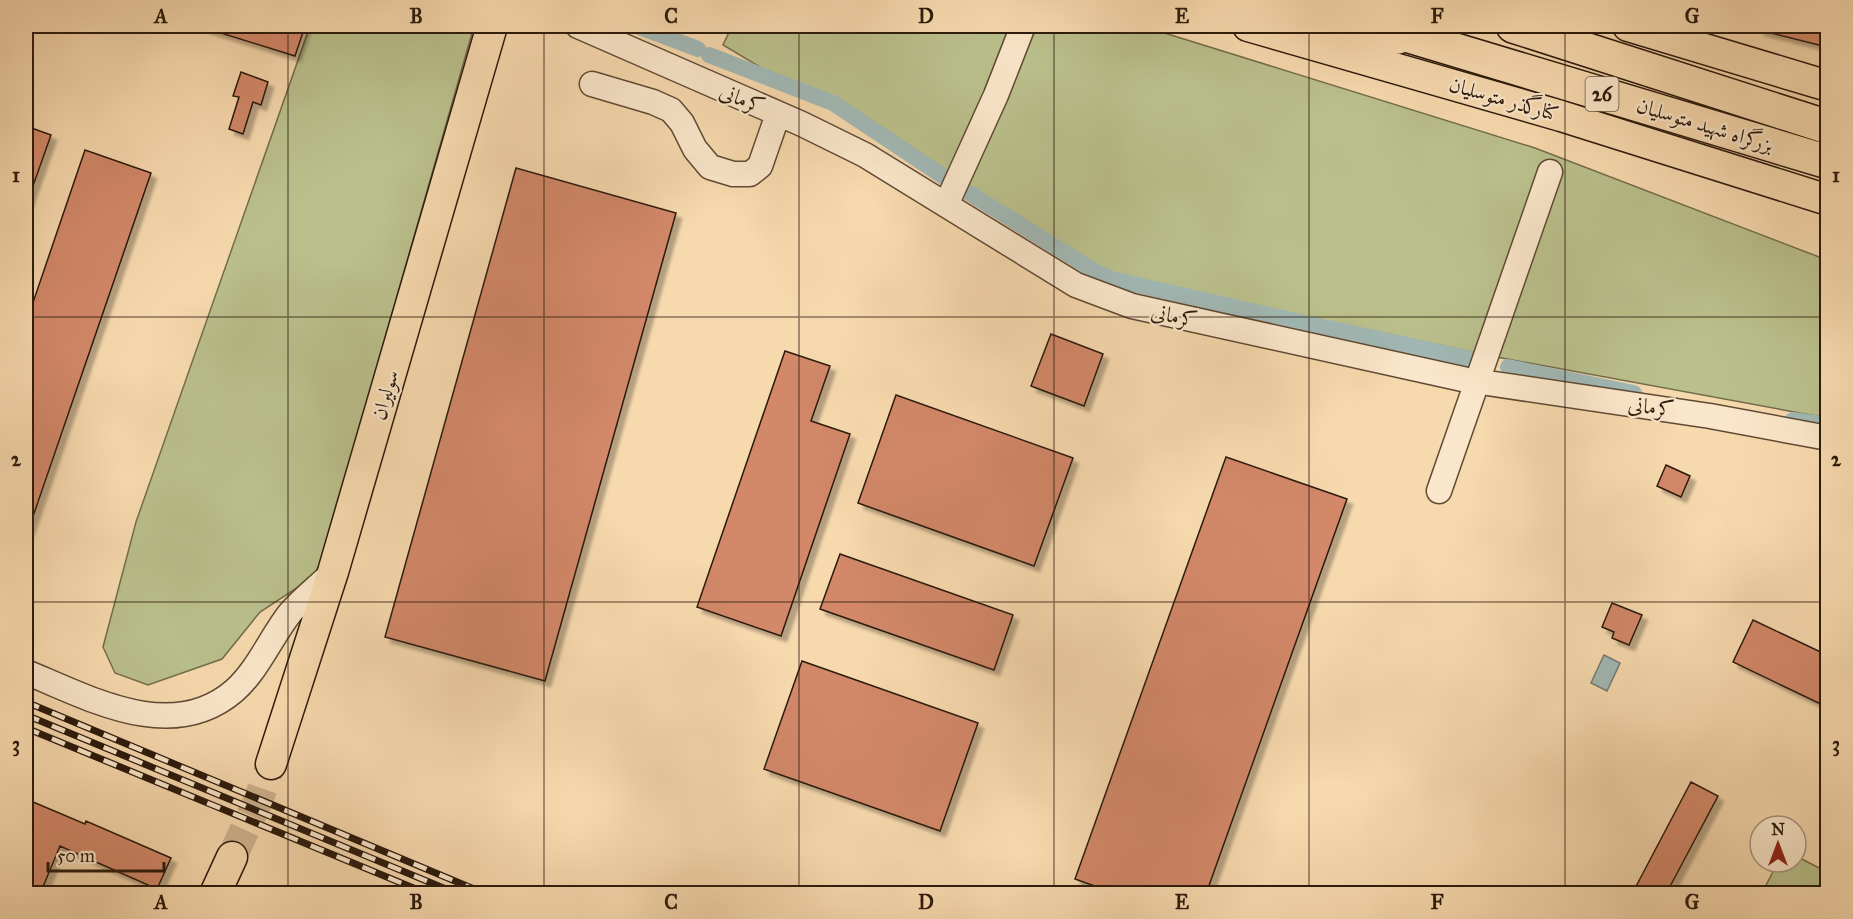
<svg xmlns="http://www.w3.org/2000/svg" width="1853" height="919" font-family="'IM FELL Great Primer',Amiri,serif">
<style>
.green{fill:#bac08c;stroke:#736d4c;stroke-width:1.5}
.water{fill:#a1b8b5;stroke:#727971;stroke-width:1.5}
.lines{fill:none;stroke-linecap:round;stroke-linejoin:round}
.canal{stroke:#a1b8b5;stroke-width:16}
.building{fill:#d28869;stroke:#2c1a0c;stroke-width:1.5;filter:url(#shadow)}
.major-tunnel{stroke:#ceb38e;stroke-width:30;stroke-dasharray:30 15;stroke-linecap:butt}
.minor-casing{stroke:#5f4a34;stroke-width:27}
.major-casing{stroke:#2c1a0c;stroke-width:33}
.highway-casing{stroke:#2c1a0c;stroke-width:36}
.minor{stroke:#fae6ca;stroke-width:24}
.major{stroke:#f7d9ae;stroke-width:30}
.highway{stroke:#f7d9ae;stroke-width:33}
.rail-casing{stroke:#2c1a0c;stroke-width:7}
.rail{stroke:#fae6ca;stroke-width:4.5;stroke-dasharray:14;stroke-linecap:butt}
.grid{fill:none;stroke:#2c1a0c;stroke-width:1.5;stroke-opacity:0.55}
.labels{text-anchor:middle;stroke-width:4.5;stroke-linejoin:round;paint-order:stroke}
.shield{fill:#fae6ca;stroke:#6a5745;stroke-width:1.5}
.shield-label{font-size:20px;font-weight:bold;fill:#2c1a0c}
.street-label{font-size:21px;fill:#2c1a0c;stroke:#fae6ca}
.neatline{fill:none;stroke:#2c1a0c;stroke-width:2}
.grid-label{font-size:20px;text-anchor:middle;font-weight:bold;fill:#2c1a0c}
</style>
<defs>
<filter id="shadow"><feDropShadow dx="5.5" dy="5.5" stdDeviation="1.5" flood-color="#0004"/></filter>
</defs>
<rect width="100%" height="100%" fill="#f7d9ae"/>
<filter id="stains"><feTurbulence type="fractalNoise" baseFrequency=".00333" numOctaves="4"/><feColorMatrix values="0 0 0 0 .2 0 0 0 0 .09 0 0 0 0 .02 0 0 0 .5 -.17"/></filter>
<radialGradient id="worn" r=".72"><stop offset=".6" stop-color="#630" stop-opacity="0"/><stop offset="1" stop-color="#630" stop-opacity=".3"/></radialGradient>
<path class="green" d="M310,26H474L318,574L260,612L222,659L148,685L115,673L103,647L136,522Z
M732,26H1142L1535,148L1827,260V418L1491,356L1110,275L723,45Z
M1796,856L1827,872V893H1762L1778,862H1796Z"/>
<path class="water" d="M1604,655L1620,663L1607,691L1591,683Z"/>
<g class="lines">
<path class="canal" d="M637,26L698,49
M709,55L833,103L947,179
M969,193L1096,272L1111,279L1322,327
M1328,328L1485,362
M1508,367L1634,393
M1793,420L1828,425"/>
</g>
<path class="building" d="M205,26H305L295,56L205,28Z
M1760,26H1827V47L1759,30Z
M241,72L268,82L261,105L253,102L243,134L229,129L239,97L233,96Z
M26,126L51,135L27,203L26,202Z
M85,150L151,173L28,531L26,323Z
M516,168L676,213L545,681L385,637Z
M1051,334L1103,354L1084,406L1031,386Z
M785,351L830,366L811,421L850,434L781,636L697,607Z
M896,395L1073,458L1034,566L858,503Z
M1226,457L1347,499L1206,894H1117L1075,879Z
M1666,465L1690,476L1681,497L1657,486Z
M840,554L1013,615L994,670L820,609Z
M1612,603L1642,615L1629,645L1612,638L1614,632L1602,627Z
M1753,620L1827,655V707L1733,662Z
M802,661L978,723L940,831L764,769Z
M1691,782L1718,796L1666,894H1632Z
M26,799L85,824L86,821L171,858L157,889L60,846L40,894H26Z"/>
<g class="lines">
<path class="major-tunnel" d="M232,857L258,801L271,764"/>
<g class="minor-casing">
<path id="minor" d="M578,26L802,124L865,155L1076,285L1132,306L1467,380L1710,416L1828,438
M592,84L653,102L671,110L682,123L695,149L710,167L733,174H750L760,166L778,114
M946,205L996,95L1023,26
M1439,491L1550,172
M26,672C91,699 172,744 234,691C258,670 271,637 290,613C303,598 319,586 333,572"/>
</g>
<g class="major-casing">
<path id="major" d="M1248,26L1561,116L1828,200
M1628,26L1828,86
M271,764L333,572L492,26
M215,894L232,857"/>
</g>
<g class="highway-casing">
<path id="highway" d="M1320,26L1398,37
M1376,26L1828,162
M1513,26L1828,127"/>
</g>
<use href="#minor" class="minor"/>
<use href="#major" class="major"/>
<use href="#highway" class="highway"/>
<g class="rail-casing">
<path id="rail" d="M26,702L486,894
M26,715L458,894
M26,728L428,894"/>
</g>
<use href="#rail" class="rail"/>
</g>
<path class="grid" d="M288,26V894M544,26V894M799,26V894M1054,26V894M1309,26V894M1565,26V894M26,317H1828M26,602H1828"/>
<g class="labels">
<rect class="shield" x="1585.5" y="77" width="33" height="34" rx="4.5"/>
<g class="shield-label">
<text x="1602" y="101">26</text>
</g>
<g class="street-label">
<text transform="translate(742 99) rotate(23)" y="7">کرمانی</text>
<text transform="translate(1504 99) rotate(16)" y="7">کنارگذر متوسلیان</text>
<text transform="translate(1705 125) rotate(17)" y="7">بزرگراه شهید متوسلیان</text>
<text transform="translate(1174 316) rotate(13)" y="7">کرمانی</text>
<text transform="translate(385 395) rotate(-74)" y="7">سولیران</text>
<text transform="translate(1651 407) rotate(8)" y="7">کرمانی</text>
</g>
</g>
<rect width="1853" height="919" fill="none" stroke="#f7d9ae" stroke-width="66"/>
<g transform="translate(1778 844)"><circle r="28" fill="#fae6ca" stroke="#a8947e" stroke-width="1.5"/>
<path d="M0-4.5L10 22L0 15L-10 22Z" fill="#8f2418"/>
<text y="-9" font-size="16" font-weight="bold" text-anchor="middle" fill="#2c1a0c">N</text>
</g>
<path d="M48 862v9h116v-9" fill="none" stroke="#2c1a0c" stroke-width="3"/>
<text x="57" y="862" font-size="18" fill="#2c1a0c" stroke="#fae6ca" stroke-width="4.5" paint-order="stroke">50 m</text>
<rect x="33" y="33" width="1787" height="853" class="neatline"/>
<g class="grid-label">
<text x="161" y="23">A</text>
<text x="416" y="23">B</text>
<text x="671" y="23">C</text>
<text x="926" y="23">D</text>
<text x="1182" y="23">E</text>
<text x="1437" y="23">F</text>
<text x="1692" y="23">G</text>
<text x="16" y="182">1</text>
<text x="1836" y="182">1</text>
<text x="16" y="466">2</text>
<text x="1836" y="466">2</text>
<text x="16" y="751">3</text>
<text x="1836" y="751">3</text>
<text x="161" y="909">A</text>
<text x="416" y="909">B</text>
<text x="671" y="909">C</text>
<text x="926" y="909">D</text>
<text x="1182" y="909">E</text>
<text x="1437" y="909">F</text>
<text x="1692" y="909">G</text>
</g>
<rect width="100%" height="100%" filter="url(#stains)"/>
<rect width="100%" height="100%" fill="url(#worn)"/>
</svg>
